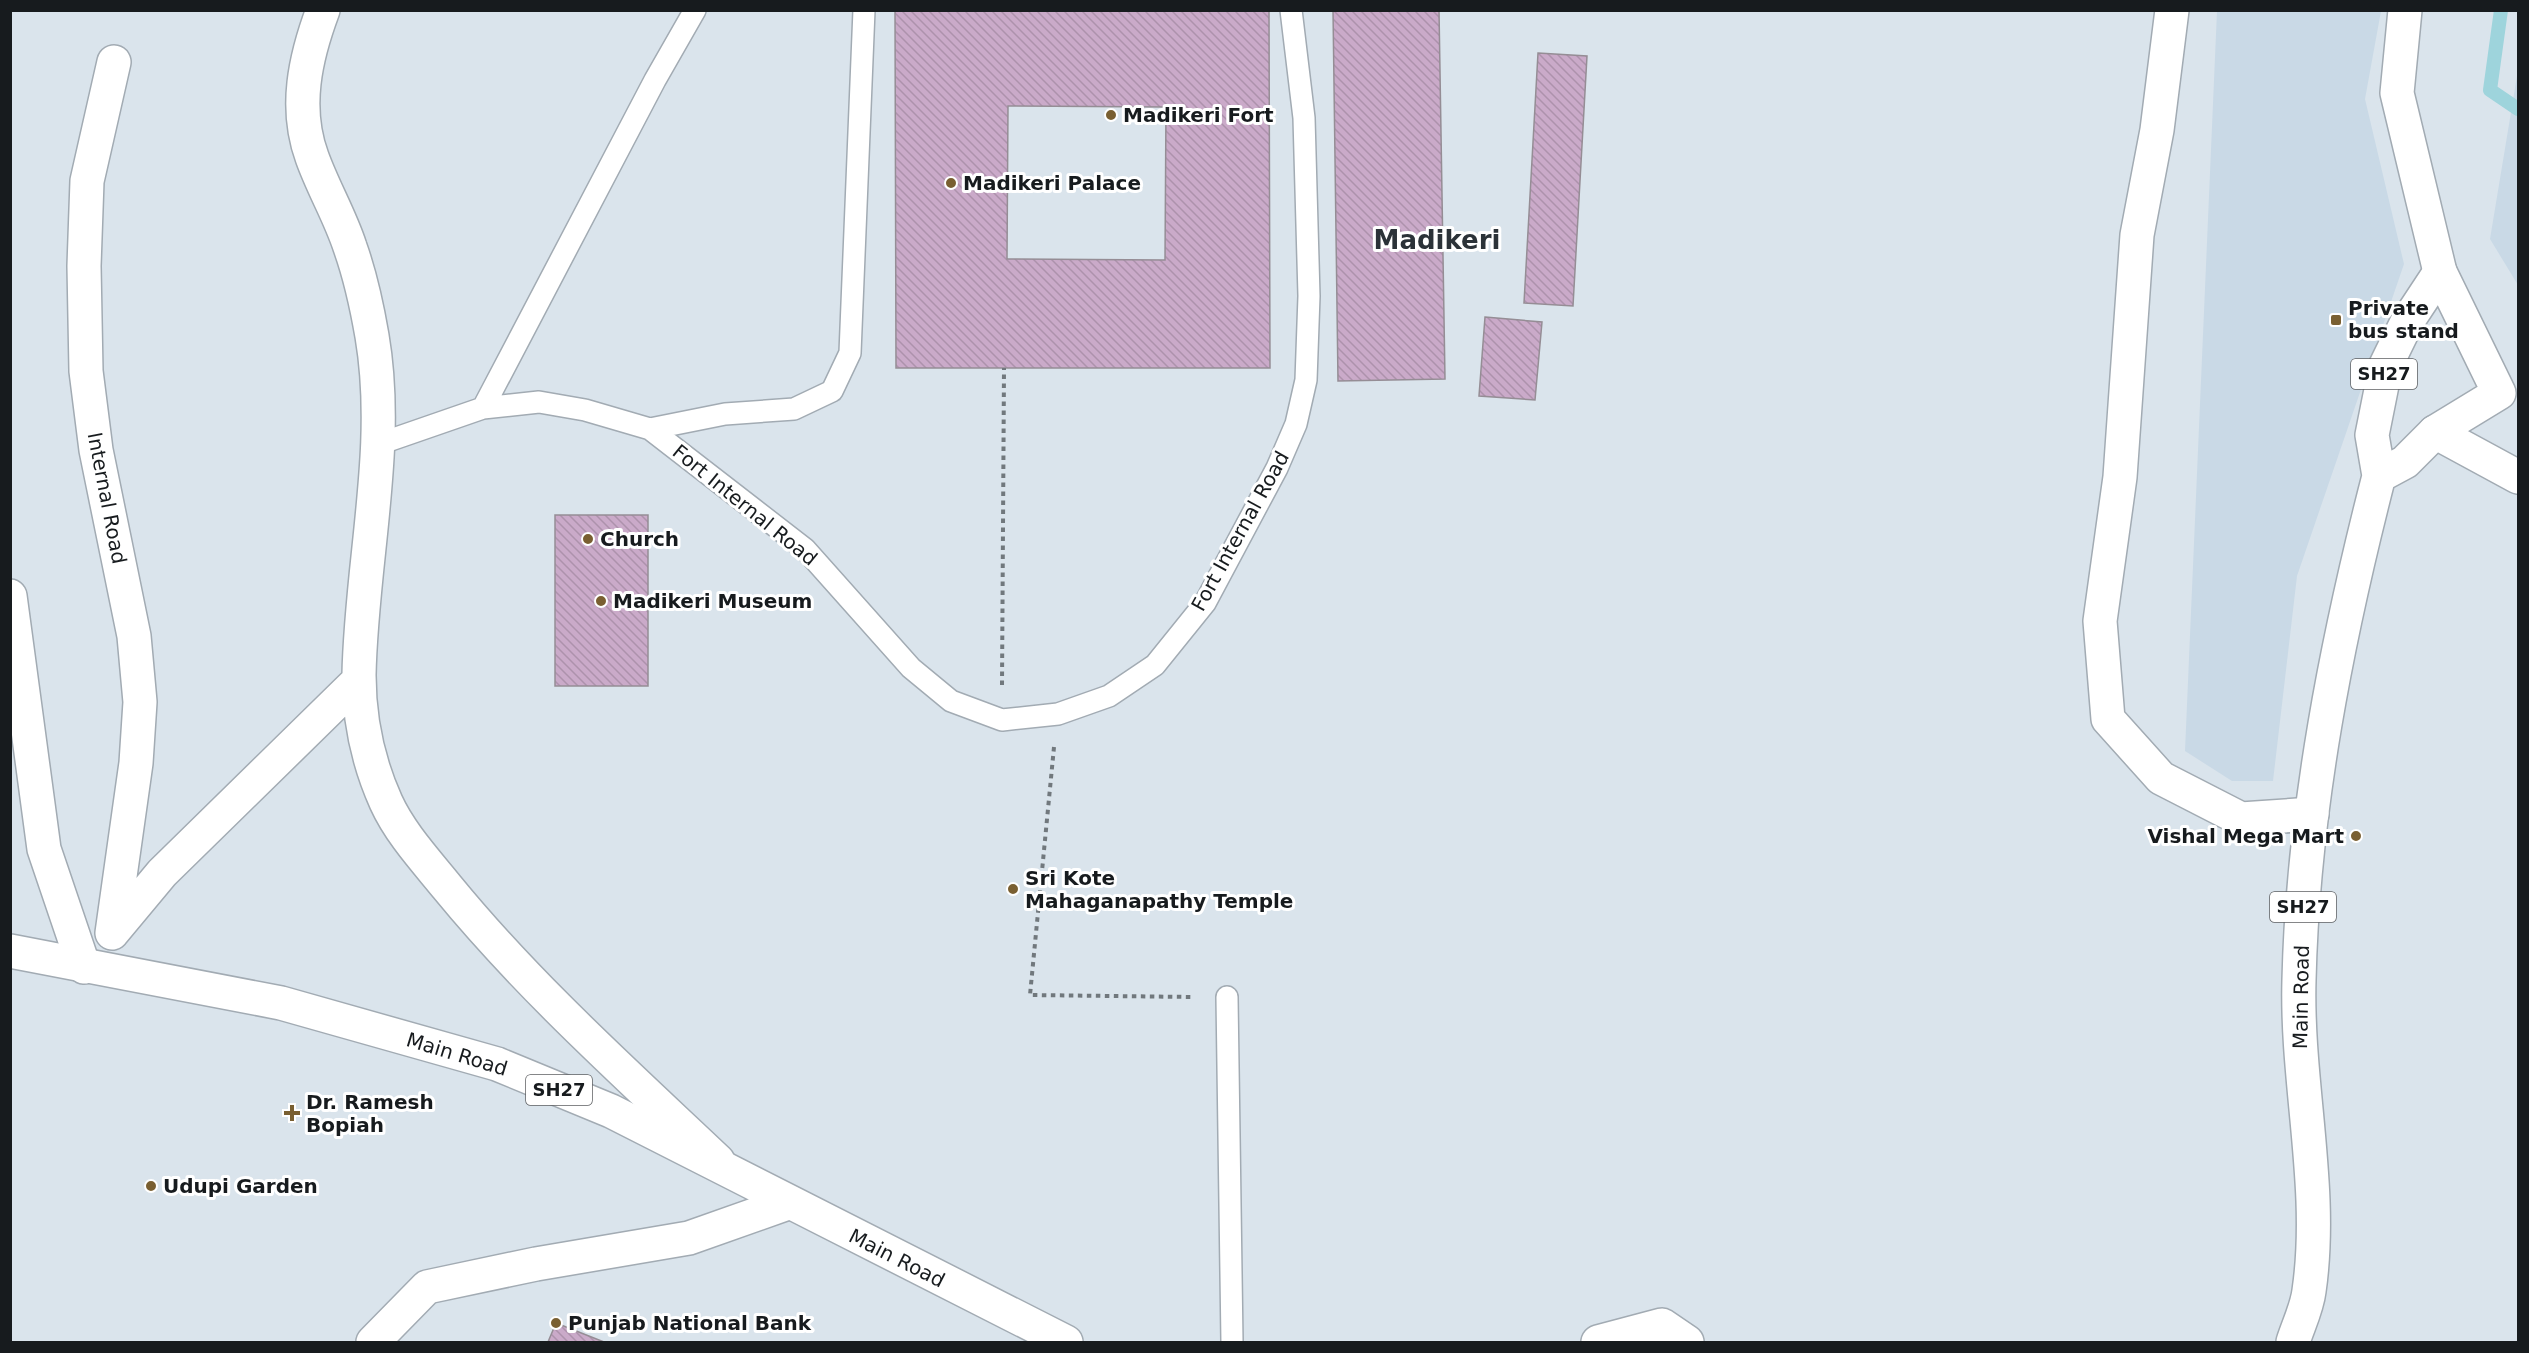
<svg xmlns="http://www.w3.org/2000/svg" width="2529" height="1353" font-family="'DejaVu Sans',sans-serif">
<style>
.built{fill:#c9d9e6}
.lines{fill:none;stroke-linecap:round;stroke-linejoin:round}
.stream{stroke:#9ed4dc;stroke-width:14}
.building{fill:url(#building-back-hatch);stroke:#958d95;stroke-width:1.5;fill-rule:evenodd}
.service-casing{stroke:#a2abb3;stroke-width:24}
.minor-casing{stroke:#a2abb3;stroke-width:36}
.tertiary-casing{stroke:#a2abb3;stroke-width:36}
.primary-casing{stroke:#a2abb3;stroke-width:36}
.path{stroke:#71787d;stroke-width:4;stroke-dasharray:4.5 4.5;stroke-linecap:butt}
.service{stroke:#fff;stroke-width:21}
.minor{stroke:#fff;stroke-width:33}
.tertiary{stroke:#fff;stroke-width:33}
.primary{stroke:#fff;stroke-width:33}
.poi-dot{fill:#795f31;stroke:#fff;stroke-width:2}
.labels{text-anchor:middle;stroke-width:6;stroke-linejoin:round;paint-order:stroke}
.shield{fill:#fff;stroke:#5d5f62;stroke-width:1.5}
.shield-label{font-size:18px;font-weight:bold;fill:#171b1e}
.poi-label{font-size:20px;font-weight:bold;fill:#171b1e;stroke:#fff;text-anchor:start}
.street-label{font-size:20px;fill:#171b1e;stroke:#fff}
.district-label{font-size:26px;font-weight:bold;fill:#2b3238;stroke:#fff}
</style>
<defs>
<pattern id="building-back-hatch" width="6" height="6" patternUnits="userSpaceOnUse" patternTransform="scale(1.5)"><rect width="6" height="6" fill="#caaac9"/><path d="M-1 5l2 2M0 0l6 6M5-1l2 2" fill="none" stroke="#ad92ac"/></pattern>
</defs>
<rect width="100%" height="100%" fill="#dae4ec"/>
<path class="built" d="M2217,11H2381L2365,99L2404,264L2297,576L2273,781H2232L2185,751Z
M2518,70V285L2490,239Z"/>
<g class="lines">
<path class="stream" d="M2501,10L2490,90L2518,109"/>
</g>
<path class="building" d="M895,10H1269L1270,368H896ZM1008,106L1166,107L1165,260L1007,259Z
M1333,10H1439L1445,379L1338,381Z
M1538,53L1587,56L1573,306L1524,303Z
M1485,317L1542,322L1535,400L1479,396Z
M555,515H648V686H555Z
M556,1323L604,1342H548Z"/>
<g class="lines">
<g class="service-casing">
<path id="service" d="M483,408L655,80L695,10
M650,429L725,414L794,409L832,391L850,353L864,10
M379,444L483,408L539,402L585,410L650,429L805,549L911,668L951,701L1002,720L1058,714L1109,696L1155,665L1205,603L1277,468L1296,424L1306,380L1309,296L1304,118L1291,10
M1227,997L1232,1342"/>
</g>
<g class="minor-casing">
<path id="minor" d="M323,10C305,58 294,108 312,157C323,188 340,216 350,247C360,275 367,307 372,336C391,447 361,563 359,675C359,719 368,762 386,802C400,833 426,861 447,887C528,986 625,1073 718,1161
M2172,10L2157,130L2137,235L2120,477L2100,621L2108,719L2161,778L2241,819L2312,814
M2435,432L2518,477
M10,596L44,849L84,967
M112,933L136,763L140,702L134,636L96,450L86,371L84,266L87,181L114,62
M112,933L162,873L359,680
M1598,1342L1662,1325L1687,1342"/>
</g>
<g class="tertiary-casing">
<path id="tertiary" d="M2405,10L2397,93L2440,272
M373,1342L427,1287L536,1264L689,1238L788,1203"/>
</g>
<g class="primary-casing">
<path id="primary" d="M2440,272L2499,393L2435,432L2405,462L2379,476L2372,435L2386,365L2407,322Z
M10,951L281,1003L497,1064L611,1111L1066,1342
M2293,1342C2298,1326 2307,1308 2309,1291C2324,1188 2296,1083 2299,980C2303,810 2337,639 2379,476"/>
</g>
<path class="path" d="M1002,685L1004,368
M1054,747L1030,995L1194,997"/>
<use href="#service" class="service"/>
<use href="#minor" class="minor"/>
<use href="#tertiary" class="tertiary"/>
<use href="#primary" class="primary"/>
</g>
<g class="poi-dot">
<circle cx="1111" cy="115" r="6"/>
<circle cx="951" cy="183" r="6"/>
<rect x="2330" y="314" width="12" height="12" rx="3"/>
<circle cx="588" cy="539" r="6"/>
<circle cx="601" cy="601" r="6"/>
<circle cx="2356" cy="836" r="6"/>
<circle cx="1013" cy="889" r="6"/>
<path d="M289 1104h6v6h6v6h-6v6h-6v-6h-6v-6h6z"/>
<circle cx="151" cy="1186" r="6"/>
<circle cx="556" cy="1323" r="6"/>
</g>
<g class="labels">
<g class="shield">
<rect x="2351" y="359" width="66" height="30" rx="4.5"/>
<rect x="2270" y="892" width="66" height="30" rx="4.5"/>
<rect x="526" y="1075" width="66" height="30" rx="4.5"/>
</g>
<g class="shield-label">
<text x="2384" y="380">SH27</text>
<text x="2303" y="913">SH27</text>
<text x="559" y="1096">SH27</text>
</g>
<g class="poi-label">
<text x="1123" y="122">Madikeri Fort</text>
<text x="963" y="190">Madikeri Palace</text>
<text x="2348" y="315">Private<tspan x="2348" dy="23">bus stand</tspan></text>
<text x="600" y="546">Church</text>
<text x="613" y="608">Madikeri Museum</text>
<text x="2344" y="843" text-anchor="end">Vishal Mega Mart</text>
<text x="1025" y="885">Sri Kote<tspan x="1025" dy="23">Mahaganapathy Temple</tspan></text>
<text x="306" y="1109">Dr. Ramesh<tspan x="306" dy="23">Bopiah</tspan></text>
<text x="163" y="1193">Udupi Garden</text>
<text x="568" y="1330">Punjab National Bank</text>
</g>
<g class="street-label">
<text transform="translate(107 498) rotate(79)" y="7">Internal Road</text>
<text transform="translate(745 505) rotate(39)" y="7">Fort Internal Road</text>
<text transform="translate(1240 531) rotate(-61)" y="7">Fort Internal Road</text>
<text transform="translate(2301 997) rotate(-89)" y="7">Main Road</text>
<text transform="translate(457 1054) rotate(17)" y="7">Main Road</text>
<text transform="translate(897 1258) rotate(27)" y="7">Main Road</text>
</g>
<g class="district-label">
<text x="1437" y="249">Madikeri</text>
</g>
</g>
<rect width="2529" height="1353" fill="none" stroke="#171b1e" stroke-width="24"/>
</svg>
